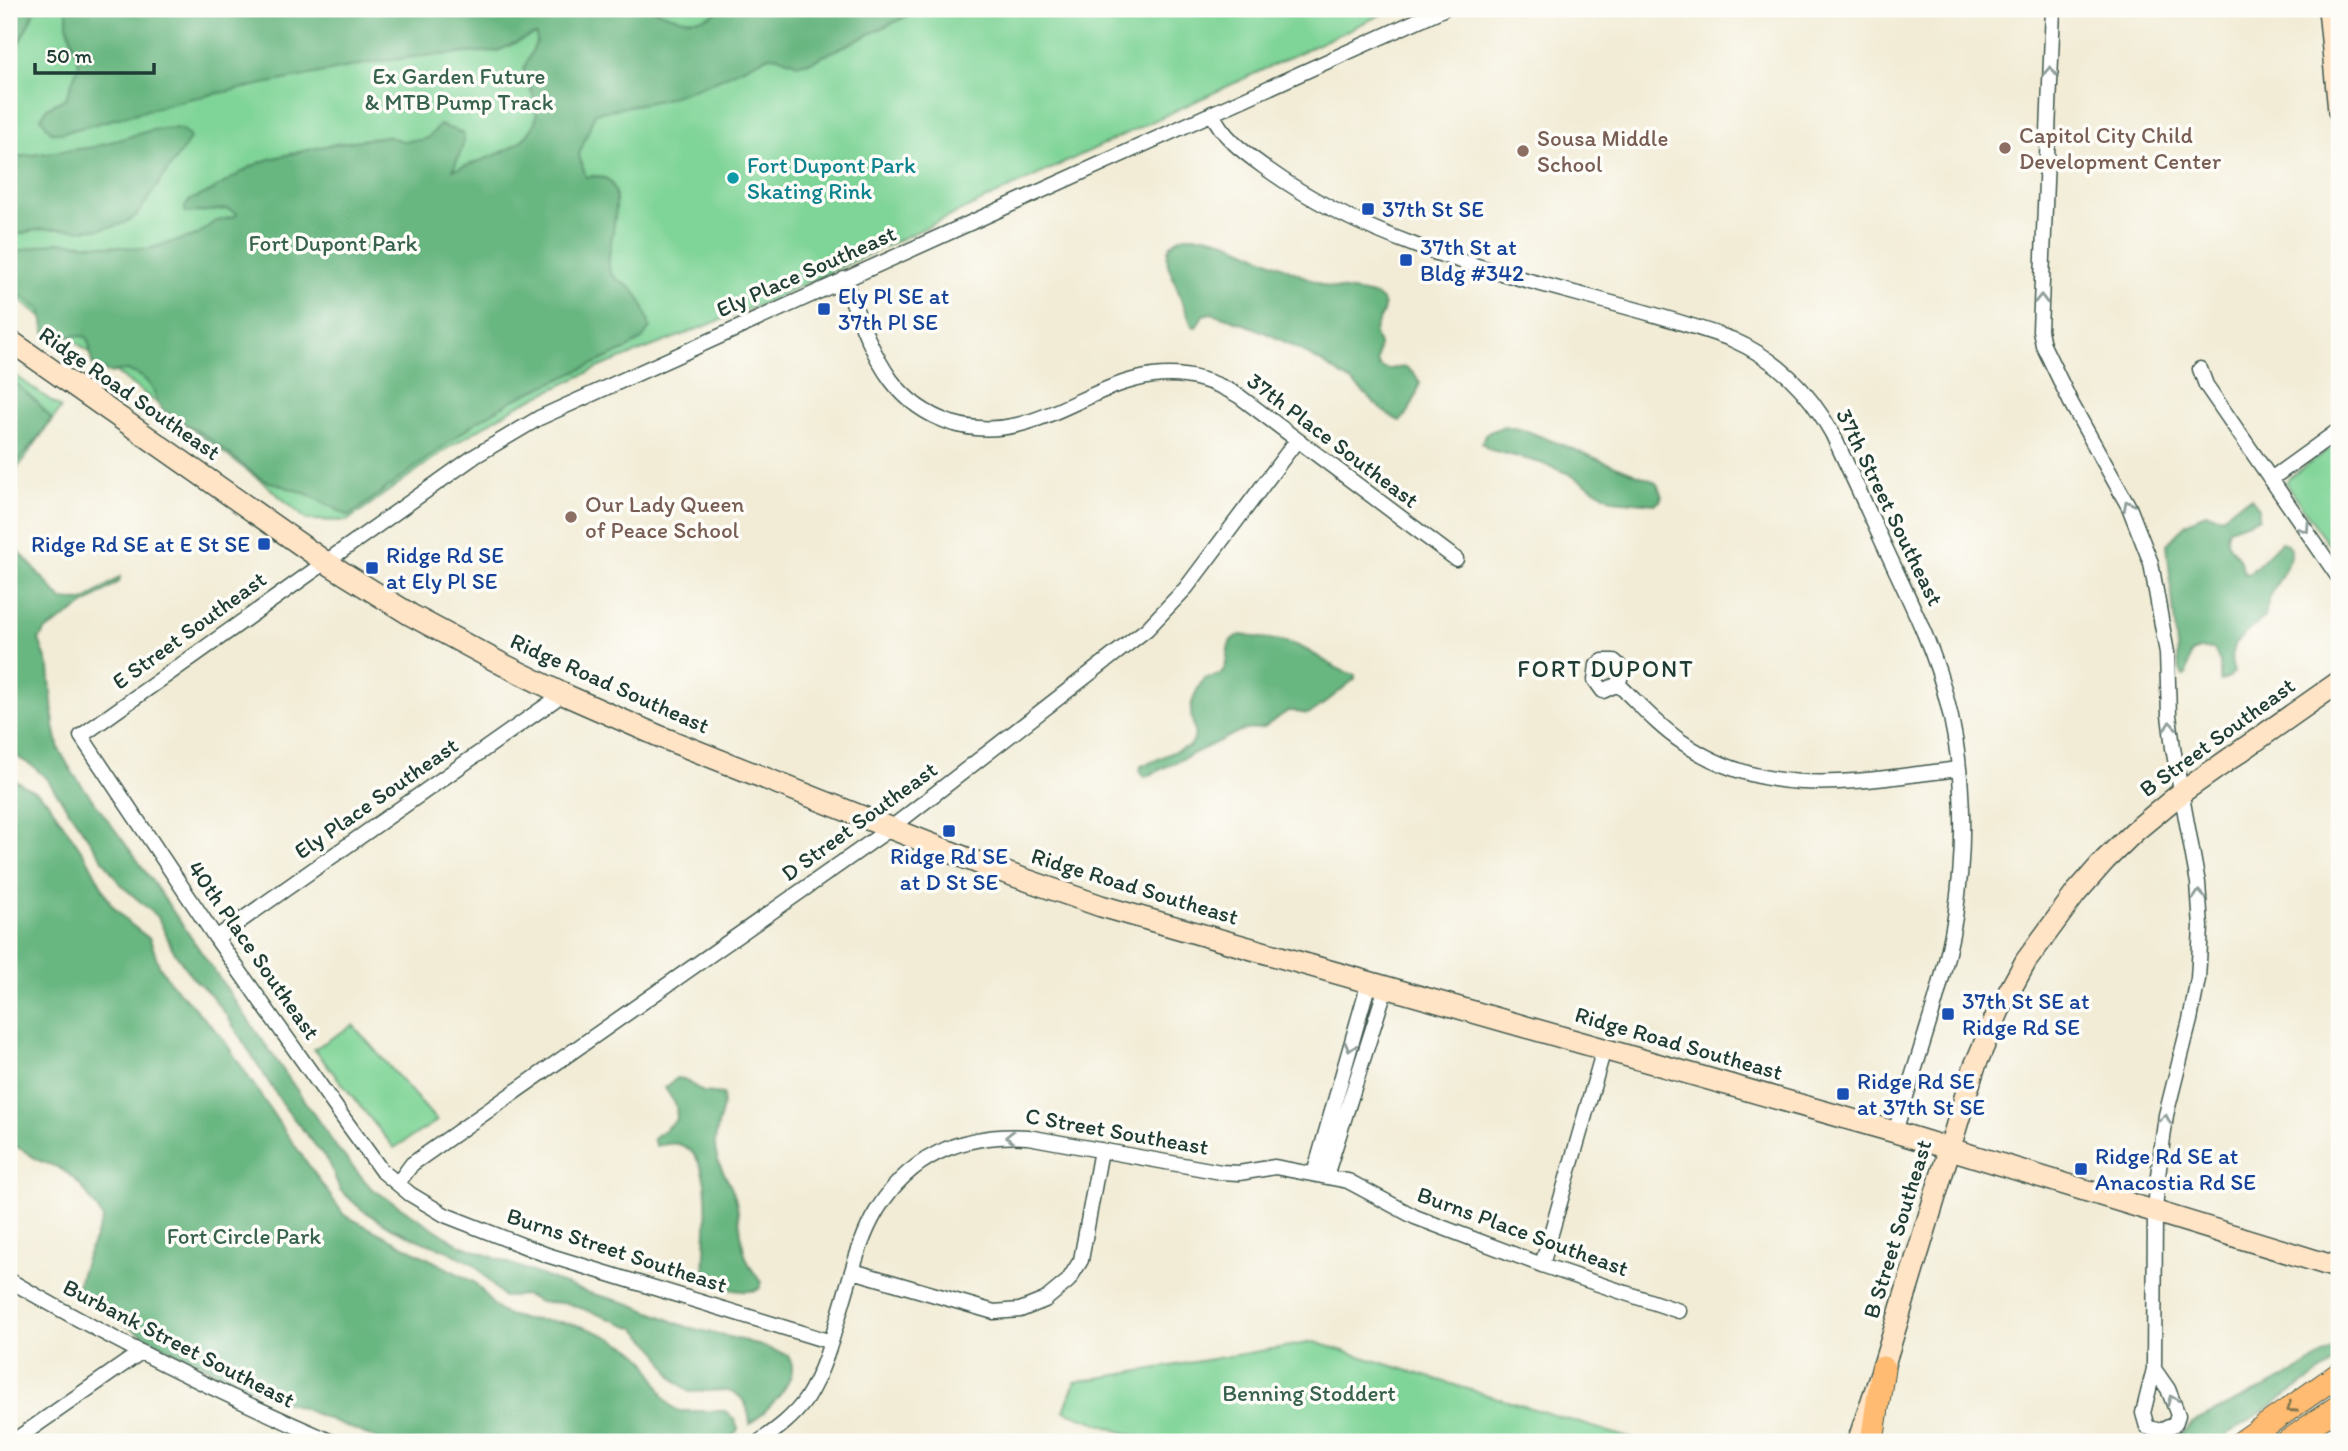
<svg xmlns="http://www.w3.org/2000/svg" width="2348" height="1451" font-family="Itim,sans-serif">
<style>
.green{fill:#7fd497;stroke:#4f8866;stroke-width:2}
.forest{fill:#67b680;stroke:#437a5a;stroke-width:2}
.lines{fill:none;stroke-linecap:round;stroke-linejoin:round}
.minor-casing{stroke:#3f574c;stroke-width:17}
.secondary-casing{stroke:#3f574c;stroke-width:24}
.primary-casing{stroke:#3f574c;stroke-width:25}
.minor{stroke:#fff;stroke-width:14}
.secondary{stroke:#ffe4c6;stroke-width:21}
.primary{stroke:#febb71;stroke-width:23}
.oneway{stroke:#8f9e9a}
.oneway2{stroke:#83764f}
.education-dot{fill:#8d6e63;stroke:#fdfcf7;stroke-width:2.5}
.culture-dot{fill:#0f9aa8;stroke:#fdfcf7;stroke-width:2.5}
.transit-dot{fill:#1a4fb4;stroke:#fdfcf7;stroke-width:2.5}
.labels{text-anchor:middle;stroke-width:7;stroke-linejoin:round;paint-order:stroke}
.park-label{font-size:23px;fill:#37634d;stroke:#fdfcf7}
.education-label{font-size:23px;fill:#785e54;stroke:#fdfcf7;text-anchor:start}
.culture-label{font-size:23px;fill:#0d838f;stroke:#fdfcf7;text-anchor:start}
.transit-label{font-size:23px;fill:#164399;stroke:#fdfcf7;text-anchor:start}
.street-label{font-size:23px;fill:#1f3d34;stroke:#fdfcf7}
.neighbourhood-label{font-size:24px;letter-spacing:2px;fill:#1f3d34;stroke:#fdfcf7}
</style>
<rect width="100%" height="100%" fill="#fdfcf7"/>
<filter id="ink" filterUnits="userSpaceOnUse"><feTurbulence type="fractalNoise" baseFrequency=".0143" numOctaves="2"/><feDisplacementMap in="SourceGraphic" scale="14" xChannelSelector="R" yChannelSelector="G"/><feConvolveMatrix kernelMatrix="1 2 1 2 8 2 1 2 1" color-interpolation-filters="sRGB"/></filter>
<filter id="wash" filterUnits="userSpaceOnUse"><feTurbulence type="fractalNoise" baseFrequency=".00686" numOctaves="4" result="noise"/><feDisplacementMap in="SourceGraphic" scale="28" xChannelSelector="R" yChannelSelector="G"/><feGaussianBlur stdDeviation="1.57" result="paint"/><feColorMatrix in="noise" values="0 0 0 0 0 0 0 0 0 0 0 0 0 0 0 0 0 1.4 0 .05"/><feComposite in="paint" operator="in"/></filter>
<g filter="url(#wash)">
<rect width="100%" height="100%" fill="#f2ecd6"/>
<path class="green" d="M9,9H1393L762,304L602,366L517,406L448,448L347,521L307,520L265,484L9,292Z
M9,371L61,408L9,480Z
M2339,442V559L2286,484L2288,479Z
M353,1025L437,1121L394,1148L314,1049Z
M1314,1342L1642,1442H1150L1064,1411L1075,1382Z"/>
<path class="forest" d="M13,9H36L19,43L9,74V19Z
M67,9H652C675,19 700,26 721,9H922L811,62L798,64L780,57L769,56L711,83L665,99L595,113L579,155L586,177C640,167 604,244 609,268C611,279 625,283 632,289C642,298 647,315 650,328L642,339L627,349L513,400L475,423L349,516L307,494L264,480L257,476L206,436L163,410C157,404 157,397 153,390C145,375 127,366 111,373C80,367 97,355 86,337L72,335L61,340C38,339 46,324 41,310L9,287V253L58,242L148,249L197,235L214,222L236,216L237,213L227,209L187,213L185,211V206L190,200L211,191L250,167L269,159L329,145L386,136L403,141L421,140L428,138L440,125L463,133C466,146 457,159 453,170C482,160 543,146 536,106C534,94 527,81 523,70L537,41L536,35H532L498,51L422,56L370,63L189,99L62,133L51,132L41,118L47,108L66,98L79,64L67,24Z
M172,128C182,129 186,130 190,139L136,216C110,235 78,228 48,229C35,229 21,234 9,236V158L94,147L152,130Z
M1185,236H1206L1226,241L1325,286C1337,290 1371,292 1378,297C1392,307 1377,319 1375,331C1374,337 1379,341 1379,346C1379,354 1372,366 1386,369C1393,370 1400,366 1407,368L1416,376L1420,383C1416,397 1411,411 1400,421C1381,414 1367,393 1350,381C1307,351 1261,327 1211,313L1203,315L1196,327L1192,326L1168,265C1166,249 1169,242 1185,236Z
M9,378L36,401L51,418C41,438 22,454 9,473Z
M1504,426L1527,431L1651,480L1657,484L1662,496L1660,501L1655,504L1613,500L1567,473L1541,463L1488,449L1482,443L1485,434Z
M2251,498L2259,508V518L2229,529C2224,543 2230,546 2238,557C2241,562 2242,569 2245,574L2250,573L2281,542L2287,544L2291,549V557L2270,597L2264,617L2236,642L2231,660L2234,672L2229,677L2221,681L2220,680V662L2214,649H2199L2191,653L2186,675L2183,676L2179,668L2167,544L2186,524L2206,513L2222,517L2242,501Z
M9,540L62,600L84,601L120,577L119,582L114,585L45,631L39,639L49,668L54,726L59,749L72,772L136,858L337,1148L371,1188L458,1244L586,1292L631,1304L687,1327L746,1341L788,1355C789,1359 792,1362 792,1366C794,1386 764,1413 750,1424C747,1382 721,1391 689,1392L673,1378L656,1349L635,1328L567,1303L540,1302L525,1295L503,1297L474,1264L446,1250L423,1242L392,1228L361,1209L340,1190L329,1162L285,1108L227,1016L210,994L191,976L172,948L158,917L120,884L47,779L34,767L9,752Z
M1242,635C1260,639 1279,638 1296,645C1317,653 1333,670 1355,675V679C1346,685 1317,711 1310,713C1303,715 1296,710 1288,711L1264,727L1240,731L1145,777L1140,772L1141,766C1159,761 1170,750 1189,747C1201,733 1190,724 1191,709C1192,697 1198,689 1204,678C1209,677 1218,677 1221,673C1233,661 1220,638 1242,635Z
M9,777L38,793L48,802L88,860L111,904L129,923L150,939L159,965L170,982L222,1037L281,1126L344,1215L474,1282C484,1291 491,1307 503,1313C523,1322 546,1319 567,1323C587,1326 619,1340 636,1352C658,1367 657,1402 679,1411H725L735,1420L738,1429L733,1437L725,1442H385L242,1384L159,1344L82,1300C81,1297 78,1291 78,1289C78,1272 97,1235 103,1218C91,1200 79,1178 59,1168C53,1165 45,1163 38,1160C28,1154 21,1147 9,1144Z
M677,1078L684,1079L703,1092L723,1094C725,1111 716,1125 715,1142C714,1164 729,1177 735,1197C744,1229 736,1256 762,1282L759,1289C740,1295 721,1288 705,1278C701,1246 722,1156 678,1144C672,1142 662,1145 656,1146L653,1139L677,1119L676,1105L665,1088Z
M2339,1345V1360L2224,1437L2214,1442H2167L2176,1439L2192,1423L2296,1372Z"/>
</g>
<g filter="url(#ink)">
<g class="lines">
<g class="minor-casing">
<path id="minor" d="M2053,9L2040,330L2043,345L2071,403L2129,507L2151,563L2167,653L2169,715L2173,748L2198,883L2201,927L2198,979L2190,1020L2166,1115L2158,1176L2155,1211L2154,1369L2143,1413L2147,1427L2160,1431L2175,1424L2178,1415L2168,1389L2154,1369
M1212,113C1223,138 1245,153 1267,169C1404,268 1576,284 1731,339C1777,359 1808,390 1832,433C1852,475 1871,517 1890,558C1912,605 1935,651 1947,701C1965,770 1966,847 1955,917C1943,990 1916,1061 1895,1132
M844,279C857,312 870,351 891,380C906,400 927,415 951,423C1030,447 1080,386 1153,376C1184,372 1213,380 1239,396L1456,559
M2200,369L2206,385L2339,578
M2271,479L2339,430
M1618,684C1623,673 1623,668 1614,661H1603L1597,665L1595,680L1603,691L1618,684C1639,704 1658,726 1682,742C1769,803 1861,780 1959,769
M216,938L563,694
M1314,1174L1369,982
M1326,1176L1386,987
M398,1183L412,1164L891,828L1147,629L1186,588L1297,440
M1542,1265L1604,1049
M853,1271L994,1312L1020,1310L1045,1300L1068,1281L1081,1260L1101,1150
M9,1280C113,1341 221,1394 332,1442
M831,1342L547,1255L445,1215L410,1194L381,1170L344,1119L216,938L81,736L475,456L539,418L1443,9
M12,1442L141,1352
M759,1442C776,1430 794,1417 806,1399C822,1374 831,1343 839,1315C849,1283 857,1248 872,1219C905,1157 961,1133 1028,1137L1221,1172L1239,1173L1275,1167L1348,1181L1415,1217L1542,1265L1679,1311"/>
</g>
<g class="secondary-casing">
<path id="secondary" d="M2329,9L2339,111
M9,340L324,561L411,615L502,664L563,694L661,737L986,866L1101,906L1895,1132L2339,1268
M1858,1442L1883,1368L1974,1068L1999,1010L2026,961L2076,893L2105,860L2135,831L2181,793L2339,682"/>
</g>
<g class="primary-casing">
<path id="primary" d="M1872,1442L1883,1368
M2242,1442L2339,1374
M2287,1442L2339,1406"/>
</g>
<use href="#minor" class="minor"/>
<use href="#secondary" class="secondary"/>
<use href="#primary" class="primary"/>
</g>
<defs><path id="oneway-chevron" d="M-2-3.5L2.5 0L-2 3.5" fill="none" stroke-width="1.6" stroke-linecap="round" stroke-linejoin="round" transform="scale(1.75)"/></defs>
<g class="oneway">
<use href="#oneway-chevron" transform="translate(2050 71) rotate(-87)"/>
<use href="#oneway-chevron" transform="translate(2041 299) rotate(-89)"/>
<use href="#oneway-chevron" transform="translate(2128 505) rotate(-117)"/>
<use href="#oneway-chevron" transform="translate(2305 528) rotate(56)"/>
<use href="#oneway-chevron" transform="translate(2170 726) rotate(-96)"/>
<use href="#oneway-chevron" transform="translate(2199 895) rotate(-94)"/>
<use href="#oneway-chevron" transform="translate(1350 1047) rotate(106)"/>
<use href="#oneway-chevron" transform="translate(2165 1119) rotate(-80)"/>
<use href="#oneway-chevron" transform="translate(1010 1137) rotate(-180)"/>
<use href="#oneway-chevron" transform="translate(2172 1400) rotate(-114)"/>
</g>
<use class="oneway2" href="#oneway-chevron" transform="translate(2291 1408) rotate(145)"/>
</g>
<g class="education-dot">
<circle cx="2005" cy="148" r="7"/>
<circle cx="1523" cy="151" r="7"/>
<circle cx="571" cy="517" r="7"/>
</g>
<circle class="culture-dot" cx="733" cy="178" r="7"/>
<g class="transit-dot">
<rect x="1361" y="202" width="14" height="14" rx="3.5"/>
<rect x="1399" y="253" width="14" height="14" rx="3.5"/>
<rect x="817" y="302" width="14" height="14" rx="3.5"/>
<rect x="257" y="537" width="14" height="14" rx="3.5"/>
<rect x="365" y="561" width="14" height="14" rx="3.5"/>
<rect x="942" y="824" width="14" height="14" rx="3.5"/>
<rect x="1941" y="1007" width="14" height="14" rx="3.5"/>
<rect x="1836" y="1087" width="14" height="14" rx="3.5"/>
<rect x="2074" y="1162" width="14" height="14" rx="3.5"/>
</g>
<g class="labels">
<g class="park-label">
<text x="459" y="84">Ex Garden Future<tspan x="459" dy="26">&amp; MTB Pump Track</tspan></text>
<text x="333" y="251">Fort Dupont Park</text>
<text x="244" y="1244">Fort Circle Park</text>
<text x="1309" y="1401">Benning Stoddert</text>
</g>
<g class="education-label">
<text x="2019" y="143">Capitol City Child<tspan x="2019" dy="26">Development Center</tspan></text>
<text x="1537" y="146">Sousa Middle<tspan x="1537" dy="26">School</tspan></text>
<text x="585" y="512">Our Lady Queen<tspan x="585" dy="26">of Peace School</tspan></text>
</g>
<g class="culture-label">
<text x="747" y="173">Fort Dupont Park<tspan x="747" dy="26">Skating Rink</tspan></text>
</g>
<g class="transit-label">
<text x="1382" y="217">37th St SE</text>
<text x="1420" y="255">37th St at<tspan x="1420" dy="26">Bldg #342</tspan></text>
<text x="838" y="304">Ely Pl SE at<tspan x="838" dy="26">37th Pl SE</tspan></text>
<text x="250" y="552" text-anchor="end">Ridge Rd SE at E St SE</text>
<text x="386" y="563">Ridge Rd SE<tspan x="386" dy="26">at Ely Pl SE</tspan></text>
<text x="949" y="864" text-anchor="middle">Ridge Rd SE<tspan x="949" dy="26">at D St SE</tspan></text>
<text x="1962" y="1009">37th St SE at<tspan x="1962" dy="26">Ridge Rd SE</tspan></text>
<text x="1857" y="1089">Ridge Rd SE<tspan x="1857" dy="26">at 37th St SE</tspan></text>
<text x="2095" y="1164">Ridge Rd SE at<tspan x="2095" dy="26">Anacostia Rd SE</tspan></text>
</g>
<g class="street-label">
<text transform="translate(806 271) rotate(-24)" y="8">Ely Place Southeast</text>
<text transform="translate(130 393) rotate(35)" y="8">Ridge Road Southeast</text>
<text transform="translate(1333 440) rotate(37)" y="8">37th Place Southeast</text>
<text transform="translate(1890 507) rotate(64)" y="8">37th Street Southeast</text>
<text transform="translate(189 630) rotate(-36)" y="8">E Street Southeast</text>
<text transform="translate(610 683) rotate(24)" y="8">Ridge Road Southeast</text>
<text transform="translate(2217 737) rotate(-36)" y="8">B Street Southeast</text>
<text transform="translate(376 798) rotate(-35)" y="8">Ely Place Southeast</text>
<text transform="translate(859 821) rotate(-36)" y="8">D Street Southeast</text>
<text transform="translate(1135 886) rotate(17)" y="8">Ridge Road Southeast</text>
<text transform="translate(254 950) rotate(55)" y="8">40th Place Southeast</text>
<text transform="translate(1679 1043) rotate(16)" y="8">Ridge Road Southeast</text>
<text transform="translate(1117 1131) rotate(10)" y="8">C Street Southeast</text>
<text transform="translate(1897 1229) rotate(-73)" y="8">B Street Southeast</text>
<text transform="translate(1523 1231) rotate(20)" y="8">Burns Place Southeast</text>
<text transform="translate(617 1250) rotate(18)" y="8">Burns Street Southeast</text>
<text transform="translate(179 1343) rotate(27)" y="8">Burbank Street Southeast</text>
</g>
<g class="neighbourhood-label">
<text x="1606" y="677">FORT DUPONT</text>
</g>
</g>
<rect width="2348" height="1451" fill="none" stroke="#fdfcf7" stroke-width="35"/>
<path d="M35 63v10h119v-10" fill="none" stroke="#1f3d34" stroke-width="3.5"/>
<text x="46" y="63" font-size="21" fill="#1f3d34" stroke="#fdfcf7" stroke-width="5" paint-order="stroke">50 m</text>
</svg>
